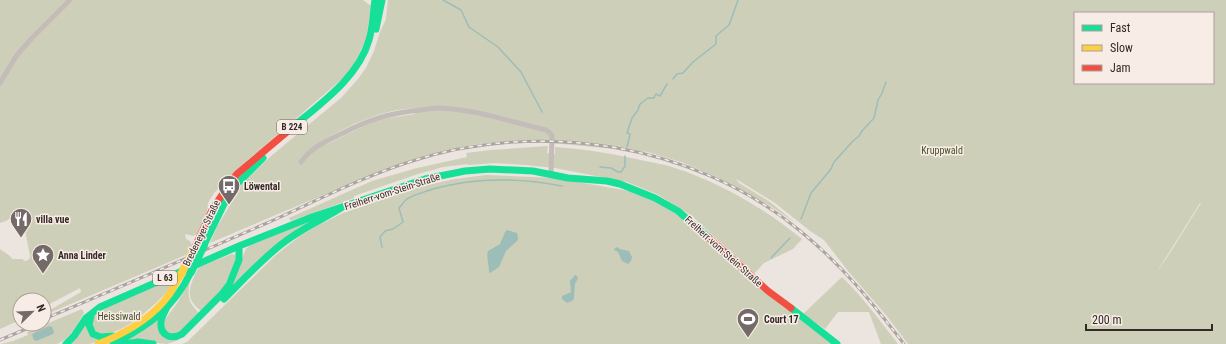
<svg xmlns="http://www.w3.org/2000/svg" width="1226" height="344" font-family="'Roboto Condensed',sans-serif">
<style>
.green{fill:#cecfb9;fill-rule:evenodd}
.water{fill:#9cbdb8}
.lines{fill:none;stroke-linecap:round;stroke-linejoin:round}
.stream{stroke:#9cbdb8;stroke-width:1.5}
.street{stroke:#c3bcb8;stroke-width:5}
.fast{stroke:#16e098;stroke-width:7}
.slow{stroke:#ffcf43;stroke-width:7}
.jam{stroke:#f24e42;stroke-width:7}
.rail-casing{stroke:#aba5a2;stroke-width:3}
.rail{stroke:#f8ede6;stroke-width:1.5;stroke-dasharray:4.5;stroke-linecap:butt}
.fast-bridge{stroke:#16e098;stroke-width:8}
.slow-bridge{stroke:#ffcf43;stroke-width:8}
.labels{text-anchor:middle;stroke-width:3;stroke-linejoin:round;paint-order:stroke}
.shield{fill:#f8ede6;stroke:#6f6460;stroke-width:1}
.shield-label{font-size:9px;font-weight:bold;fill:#342927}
.park-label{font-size:10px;fill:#48512c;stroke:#f8ede6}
.poi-label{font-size:10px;font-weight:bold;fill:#342927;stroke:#f8ede6;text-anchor:start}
.street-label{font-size:10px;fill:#342927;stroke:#f8ede6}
</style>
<rect width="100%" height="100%" fill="#ebe4df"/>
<path class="green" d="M0,0H363L371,6L366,40L350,72L241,166L214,193L208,203L207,212L197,234L193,236L185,234L186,239L190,241L192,245L188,254L45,315V313L81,292L80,288L44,307V300H20V320L0,329V249L10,256L12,259H22L25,261L28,260L30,258V256L25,230L26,220L20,212L6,221L0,223Z
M388,0H1226V344H908L886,315L848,271L824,240L810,231L775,203L736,179L739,183L770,202L797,224L772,207L717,177L684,163L648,152L519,140L478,144L444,151L421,157L387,168L210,243L217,227L230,205L234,195L242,184L270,157L342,97L358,79L366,68L374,51L380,32L386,19ZM1075,13H1213V83H1075ZM415,108V114L376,120L325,145L323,141C350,124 382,110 415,108ZM1201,203L1168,256L1155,275L1200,203Z
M548,146L547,153L555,154V147C586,149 615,154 645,161C654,163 663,164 672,167C719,182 764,208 802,239L793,249L764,263L754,274L692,216L657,194L627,182L555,168L525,165L495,163L468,165V164L443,167L418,174L354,196V198L291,221L289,218L372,181L417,168L467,157L466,153L491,150Z
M486,175L555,178L629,191L655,201L693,225L833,344H182L187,342L276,255L300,236L317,226L343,213L423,186L455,179Z
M316,219L235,285L230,286L246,249L250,245Z
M232,254L235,255L237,258L224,287L202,312C199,309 195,306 193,303C185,292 194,277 199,267Z
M176,277C173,282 171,287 168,291C165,295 160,298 157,302C144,313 130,327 113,332C95,338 84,323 101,310Z
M842,277C863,297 880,321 898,344H881L869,312H838L825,329L803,314Z
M190,280C187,297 188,302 200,314L184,330L173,335L165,330L164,321L178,302Z
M82,309L84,313C77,325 71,338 57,344H0L13,341L28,335L27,332Z
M163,314L159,325L178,340L167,344L137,341L123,342Z
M87,322L103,340L89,344H70Z"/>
<path class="water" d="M507,230L517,233L518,237V240L506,251L499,267L490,273L489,272C489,264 486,258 488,251L500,244L505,232Z
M617,247L620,249L629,251L632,257L631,261L628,264L622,261L618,252L614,250L615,248Z
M575,275L577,276L578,278L575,284L574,299L572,301L567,303L562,299V296L571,292L570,281Z
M49,326L52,327L54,332L53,334L36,341L34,340L32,335L34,333Z"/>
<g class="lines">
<path class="stream" d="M443,0L461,10L469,27L498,47L521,72L542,112
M673,79L677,74L683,73L693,62L716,44V36L729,25L738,0
M627,147L630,134L627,133L632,118L638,110L640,104L648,98H654L656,94L660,96L667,84
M600,167L611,168L618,172H621L625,166V156
M801,219L811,193L831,169L834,162L853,141L859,136L862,131L874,118L878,100L882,93L886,82
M382,247L380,237L385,231L393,229L403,222L399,208C402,205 404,201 407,199C415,194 425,192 433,189C475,177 520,178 562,186
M771,258L790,238"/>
<path class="street" d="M0,83L17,55L32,38L70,0
M301,162C313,146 325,142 343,133C370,119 390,113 421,110C427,109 433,108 439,108C475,109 511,122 546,130L550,133L552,136L551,175"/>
<path class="fast" d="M376,29L382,0
M288,131C317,106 358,79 369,40C373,27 373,13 375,0
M204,245L224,204L234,187L263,158
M239,246L312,217L425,179L465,171L490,169L533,171L568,178L607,181L620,184L655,198L678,211L708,237
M224,299C243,280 261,260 283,243C302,228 324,219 344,206
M791,308L837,344
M91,316L89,325L93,334L101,337L113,336
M66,344L74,336L86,318L100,307L239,246V260L229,285L222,294L182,334C172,340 160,336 161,323C161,317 165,312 167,307
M113,344C149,325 173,309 191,272
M124,344L138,342L153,344"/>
<path class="slow" d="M98,344C124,334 152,318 169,295C173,289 176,282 180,276"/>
<path class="jam" d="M708,237L768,291L791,308
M194,249L212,210L230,183L237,174L288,131"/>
<g class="rail-casing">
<path id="rail" d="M44,319C119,288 193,255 267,223C314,202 360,178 409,162C539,119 693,143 799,230C842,265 871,301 904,344
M0,340L38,324"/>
</g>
<use href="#rail" class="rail"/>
<path class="fast-bridge" d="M191,272L204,245"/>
<path class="slow-bridge" d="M180,276L194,249"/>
</g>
<defs>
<g id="bus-pin" transform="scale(1.15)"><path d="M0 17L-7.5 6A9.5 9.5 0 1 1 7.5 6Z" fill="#746a67" stroke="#f8ede6"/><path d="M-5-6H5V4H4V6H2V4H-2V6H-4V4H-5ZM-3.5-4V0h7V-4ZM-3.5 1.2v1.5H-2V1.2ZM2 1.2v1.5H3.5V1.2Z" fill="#fff"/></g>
<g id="restaurant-pin" transform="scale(1.15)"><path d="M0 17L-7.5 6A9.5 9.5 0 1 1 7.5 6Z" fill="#746a67" stroke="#f8ede6"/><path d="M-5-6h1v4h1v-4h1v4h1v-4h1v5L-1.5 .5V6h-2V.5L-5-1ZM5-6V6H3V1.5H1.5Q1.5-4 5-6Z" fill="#fff"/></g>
<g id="sight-pin" transform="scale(1.15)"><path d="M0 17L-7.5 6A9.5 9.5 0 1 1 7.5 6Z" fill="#746a67" stroke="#f8ede6"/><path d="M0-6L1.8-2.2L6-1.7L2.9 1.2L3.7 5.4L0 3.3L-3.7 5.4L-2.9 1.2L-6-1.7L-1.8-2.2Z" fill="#fff"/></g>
<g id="stadium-pin" transform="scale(1.15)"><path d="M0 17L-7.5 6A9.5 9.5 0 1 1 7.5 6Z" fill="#746a67" stroke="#f8ede6"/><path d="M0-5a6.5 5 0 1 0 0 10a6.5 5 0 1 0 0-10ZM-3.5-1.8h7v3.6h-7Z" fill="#fff"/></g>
</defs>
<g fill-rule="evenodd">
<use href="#bus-pin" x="229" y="186"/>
<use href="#restaurant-pin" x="21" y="219"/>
<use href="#sight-pin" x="43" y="255"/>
<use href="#stadium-pin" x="748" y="319"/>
</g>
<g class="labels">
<g class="shield">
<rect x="277" y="120" width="30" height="14" rx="3"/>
<rect x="153" y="271" width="24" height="14" rx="3"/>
</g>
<g class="shield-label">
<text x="292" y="130">B 224</text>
<text x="165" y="281">L 63</text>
</g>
<g class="park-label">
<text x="942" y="154">Kruppwald</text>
<text x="119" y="320">Heissiwald</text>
</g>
<g class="poi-label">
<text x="244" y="190">Löwental</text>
<text x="36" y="223">villa vue</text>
<text x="58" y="259">Anna Linder</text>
<text x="764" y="323">Court 17</text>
</g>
<g class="street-label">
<text transform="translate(392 191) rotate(-18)" y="4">Freiherr-vom-Stein-Straße</text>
<text transform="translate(201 233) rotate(-64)" y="4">Bredeneyer Straße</text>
<text transform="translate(724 251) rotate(42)" y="4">Freiherr-vom-Stein-Straße</text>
</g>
</g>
<rect x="1074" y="12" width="140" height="72" fill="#f8ede6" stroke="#aa9f9a"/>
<rect x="1082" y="25" width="20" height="6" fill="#16e098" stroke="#aa9f9a"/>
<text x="1110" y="32" font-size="12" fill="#342927">Fast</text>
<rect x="1082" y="45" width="20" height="6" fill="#ffcf43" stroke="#aa9f9a"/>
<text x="1110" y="52" font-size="12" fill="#342927">Slow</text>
<rect x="1082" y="65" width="20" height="6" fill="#f24e42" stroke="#aa9f9a"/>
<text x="1110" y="72" font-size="12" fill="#342927">Jam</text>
<g transform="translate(32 312) rotate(67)"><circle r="19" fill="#f8ede6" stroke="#aa9f9a"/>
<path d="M0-3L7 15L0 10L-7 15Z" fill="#746a67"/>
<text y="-6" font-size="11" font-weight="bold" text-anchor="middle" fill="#342927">N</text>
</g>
<path d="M1086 324v6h126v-6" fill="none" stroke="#342927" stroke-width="2"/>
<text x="1092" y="324" font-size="12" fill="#342927" stroke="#f8ede6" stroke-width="3" paint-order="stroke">200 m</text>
</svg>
